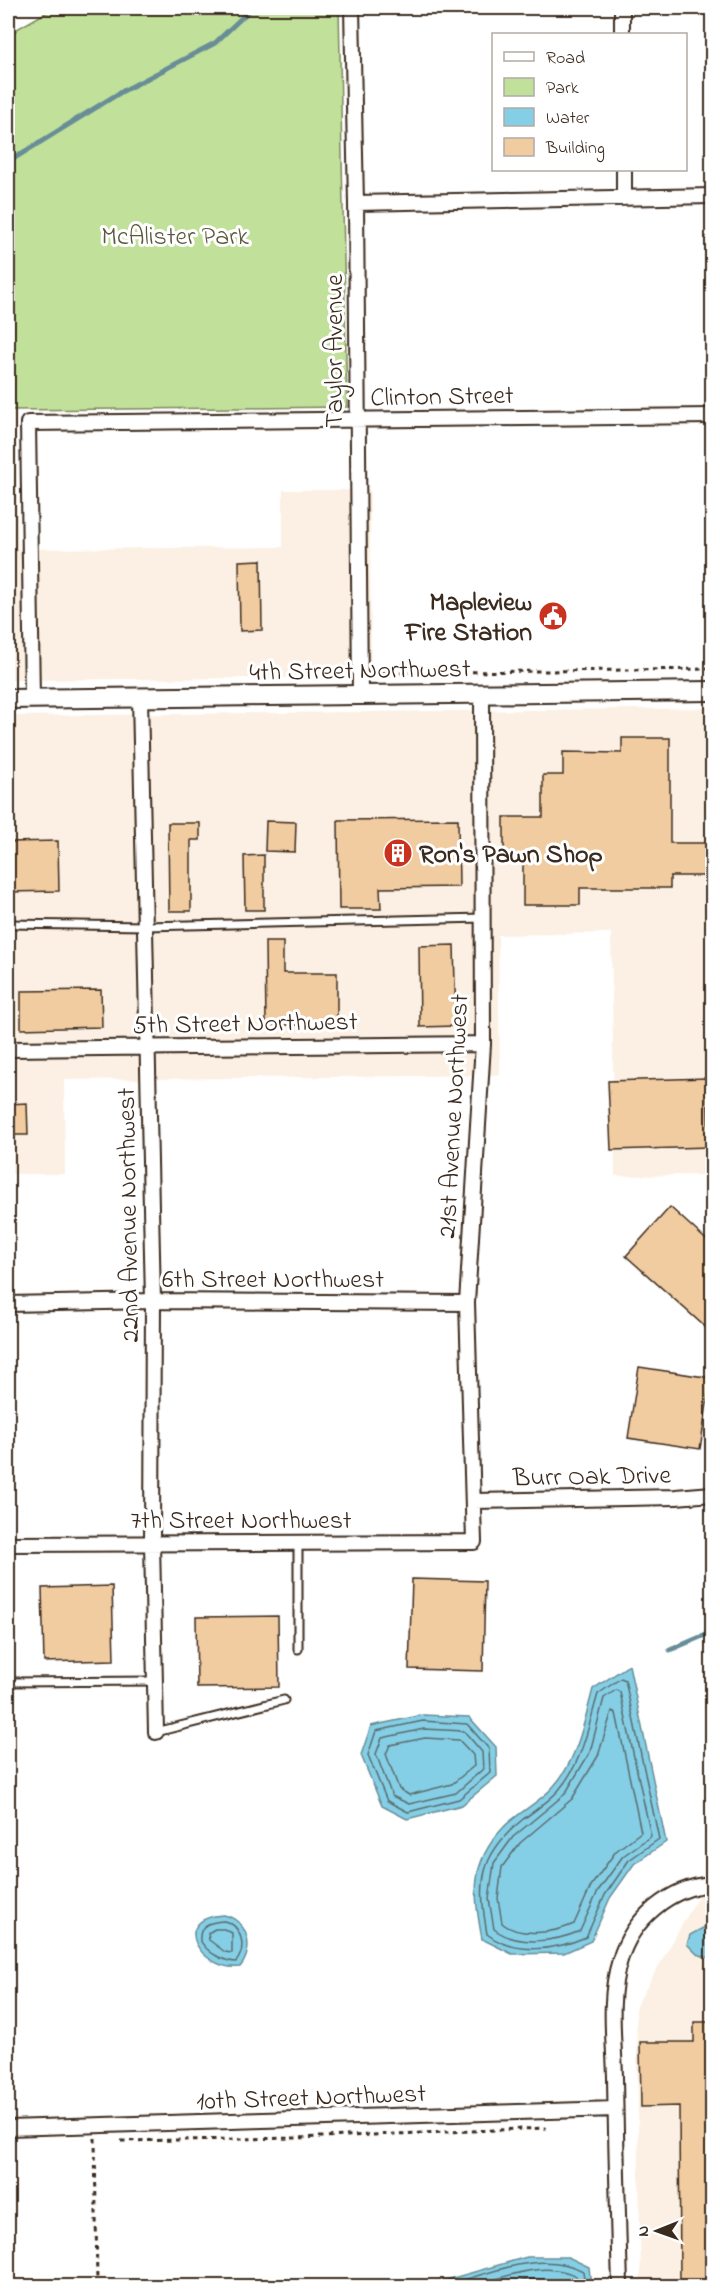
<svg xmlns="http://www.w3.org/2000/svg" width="720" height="2294" font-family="'Indie Flower',sans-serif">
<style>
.built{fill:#fbf0e3}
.green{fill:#c1e19a;stroke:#7e865c;stroke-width:1.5}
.water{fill:#85cfe6;stroke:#678d96;stroke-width:1.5}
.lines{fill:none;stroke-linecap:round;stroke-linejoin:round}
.shore{stroke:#596c6e;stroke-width:1.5}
.stream{stroke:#678d96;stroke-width:5}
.building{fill:#f1cca1;stroke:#3b2a1e;stroke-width:1.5}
.service-casing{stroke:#3b2a1e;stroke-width:11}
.minor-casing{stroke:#3b2a1e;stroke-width:18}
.tertiary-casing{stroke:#3b2a1e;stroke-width:22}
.path{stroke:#3b2a1e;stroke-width:3;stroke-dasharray:4.5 4.5;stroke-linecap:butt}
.service{stroke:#fff;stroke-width:7}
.minor{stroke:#fff;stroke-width:14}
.tertiary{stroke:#fff;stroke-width:18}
.labels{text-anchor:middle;stroke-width:6;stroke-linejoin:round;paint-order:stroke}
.park-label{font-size:26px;fill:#5c583d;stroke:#fff}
.street-label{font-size:26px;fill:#3b2a1e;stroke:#fff}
.poi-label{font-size:26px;font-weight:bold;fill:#3b2a1e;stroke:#fff;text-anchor:end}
</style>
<rect width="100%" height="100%" fill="#fff"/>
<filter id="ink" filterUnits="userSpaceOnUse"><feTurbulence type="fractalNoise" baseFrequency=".0167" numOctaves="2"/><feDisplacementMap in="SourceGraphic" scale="12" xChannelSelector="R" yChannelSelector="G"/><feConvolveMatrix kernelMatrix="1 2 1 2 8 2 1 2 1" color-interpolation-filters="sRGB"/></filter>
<g filter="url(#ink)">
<path class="built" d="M8,410H16L18,549L283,547V490H370L371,677L8,680Z
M712,708V1175L615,1176L611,933L498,935L500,1075L64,1080L65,1174H8V716Z
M712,1872V2286H641L636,2006Z"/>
<path class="green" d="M54,8H339L347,407L8,410V40L17,29Z"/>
<path class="water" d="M629,1665L666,1842L634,1864L610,1898L591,1941L564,1953L512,1954L482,1939C474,1895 469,1864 503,1828C518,1812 539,1803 553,1787C577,1761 584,1722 593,1689Z
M423,1715L469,1717L496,1747L497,1776L462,1805L407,1819L382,1806L361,1755L371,1726Z
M224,1915C248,1920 255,1949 240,1967C202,1972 167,1918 224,1915Z
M712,1923V1959L697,1954L687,1944L690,1935Z
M527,2257H568L589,2267L591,2286H425Z"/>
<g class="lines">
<path class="shore" d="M621,1678L625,1680L659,1839L629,1860L605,1895L586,1937C556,1950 514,1956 487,1934C478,1882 479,1856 522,1820C534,1811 548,1802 558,1791C582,1764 588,1727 598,1694Z
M616,1690L620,1692L651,1836L623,1856L598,1891L580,1931C555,1942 517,1947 494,1929L489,1899L494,1863L513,1837L565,1794L590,1752L604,1698Z
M612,1711L616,1713L641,1832L616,1851L591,1886L574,1924C554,1933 519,1938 502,1923L498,1898L502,1867L520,1843L572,1799L598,1756Z
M423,1721L467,1724L489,1749L490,1773L459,1799L408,1812L387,1801L368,1755L376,1731Z
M424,1729L464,1731L482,1752L483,1769L456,1793L409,1804L392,1796L376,1754L382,1738Z
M425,1738L459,1740L473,1755L474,1766L452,1784L409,1795L399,1789L386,1754L390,1745Z
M224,1921C242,1925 247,1948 236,1962C223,1961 207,1953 200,1940C199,1924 210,1922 224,1921Z
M215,1929H224L232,1933V1953L225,1952L209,1940L208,1933Z
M445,2286C486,2274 542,2249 583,2271L585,2286
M472,2286C503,2278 545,2259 576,2276L577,2286
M505,2286L530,2279L563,2280L568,2286"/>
<path class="stream" d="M8,162L121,92L215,43L252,8
M670,1650L712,1632"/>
</g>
<path class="building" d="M261,560L262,630L240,631L239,561Z
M622,738H670V843H712V876H670V888H580V905H523V862H504V817H543V775H563V752L622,753Z
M458,819L459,887L380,888L381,909H339L338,820Z
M266,821L296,822L295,852L265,851Z
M168,823H200V840H191V911H169Z
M58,841L59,891L8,892V842Z
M264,855V910H245L244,856Z
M265,942H283V973H337V1025H266Z
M454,945L456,1026L420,1027L419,946Z
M101,990L102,1027L21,1029V991Z
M707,1078L709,1147L611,1150L608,1081Z
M27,1103L28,1135H8V1104Z
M670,1207L712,1245V1333L626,1256Z
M639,1367L711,1378L700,1449L628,1438Z
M412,1579L485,1581L483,1671L409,1669Z
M112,1586L114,1660L44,1662L42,1588Z
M278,1616L279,1687L197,1688L196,1617Z
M694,2022H712V2286H680L679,2106L641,2107L640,2042H694Z"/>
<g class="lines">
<g class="service-casing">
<path id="service" d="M8,924L146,926L484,918
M298,1649V1542
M11,1682L155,1681
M156,1732L284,1700"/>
</g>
<g class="minor-casing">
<path id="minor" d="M352,8L356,203L360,694
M622,8V34
M624,170V198
M356,203L712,196
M140,697L153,1301L152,1543L156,1732
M32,699L28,423L712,416
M8,1049L483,1044
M8,1304L153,1301L467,1303
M473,1501L676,1497L712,1494
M8,1544L474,1542L467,1303L483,1044L482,693
M8,2128L615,2109
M620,2286C618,2217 616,2147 615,2077C614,2039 608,1997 620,1960C632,1919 670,1887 712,1884"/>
</g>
<g class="tertiary-casing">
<path id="tertiary" d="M8,699L712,691"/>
</g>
<path class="path" d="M373,673L712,669
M95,2138L97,2286
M121,2141L297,2138L546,2128"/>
<use href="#service" class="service"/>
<use href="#minor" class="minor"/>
<use href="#tertiary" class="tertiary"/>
</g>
</g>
<defs>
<g id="civic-disc" transform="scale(1.5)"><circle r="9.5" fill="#c8321e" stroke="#fff"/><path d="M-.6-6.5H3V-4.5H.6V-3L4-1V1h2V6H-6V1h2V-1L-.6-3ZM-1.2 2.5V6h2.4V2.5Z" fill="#fff"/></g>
<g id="building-disc" transform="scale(1.5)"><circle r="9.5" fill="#c8321e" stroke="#fff"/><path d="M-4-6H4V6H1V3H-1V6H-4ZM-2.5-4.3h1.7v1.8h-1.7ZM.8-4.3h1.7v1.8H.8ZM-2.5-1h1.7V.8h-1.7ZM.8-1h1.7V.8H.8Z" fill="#fff"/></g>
</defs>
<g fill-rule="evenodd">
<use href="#civic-disc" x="553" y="616"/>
<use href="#building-disc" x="398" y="853"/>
</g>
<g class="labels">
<g class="park-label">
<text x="175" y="244">McAlister Park</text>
</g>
<g class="street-label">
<text transform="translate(333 351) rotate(-90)" y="9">Taylor Avenue</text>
<text transform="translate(442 395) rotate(-1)" y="9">Clinton Street</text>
<text transform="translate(360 669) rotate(-1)" y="9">4th Street Northwest</text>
<text transform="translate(245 1022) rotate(-1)" y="9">5th Street Northwest</text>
<text transform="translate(452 1116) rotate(-87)" y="9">21st Avenue Northwest</text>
<text transform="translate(127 1215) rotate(-91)" y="9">22nd Avenue Northwest</text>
<text x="273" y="1287">6th Street Northwest</text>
<text transform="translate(592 1475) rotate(-1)" y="9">Burr Oak Drive</text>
<text x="241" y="1528">7th Street Northwest</text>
<text transform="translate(311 2096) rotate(-2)" y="9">10th Street Northwest</text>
</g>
<g class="poi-label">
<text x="532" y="610">Mapleview<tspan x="532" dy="30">Fire Station</tspan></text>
<text x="419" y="862" text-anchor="start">Ron's Pawn Shop</text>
</g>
</g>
<rect width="720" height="2294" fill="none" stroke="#fff" stroke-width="30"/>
<rect x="15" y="15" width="690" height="2264" fill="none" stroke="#3b2a1e" stroke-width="2" filter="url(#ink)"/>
<rect x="492" y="33" width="195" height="138" fill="#ffffff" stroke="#b1aaa5" stroke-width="1.5"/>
<rect x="504" y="52" width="30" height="9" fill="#ffffff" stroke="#b1aaa5" stroke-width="1.5"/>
<text x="546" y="63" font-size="18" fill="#3b2a1e">Road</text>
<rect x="504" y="78" width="30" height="18" fill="#c1e19a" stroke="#b1aaa5" stroke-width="1.5"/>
<text x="546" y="93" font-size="18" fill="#3b2a1e">Park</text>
<rect x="504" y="108" width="30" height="18" fill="#85cfe6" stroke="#b1aaa5" stroke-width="1.5"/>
<text x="546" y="123" font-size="18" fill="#3b2a1e">Water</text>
<rect x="504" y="138" width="30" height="18" fill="#f1cca1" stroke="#b1aaa5" stroke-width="1.5"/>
<text x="546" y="153" font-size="18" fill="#3b2a1e">Building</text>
<g transform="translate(657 2231) rotate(269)" stroke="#ffffff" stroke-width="4.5" paint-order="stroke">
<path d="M0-4.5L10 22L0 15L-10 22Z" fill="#3b2a1e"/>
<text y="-9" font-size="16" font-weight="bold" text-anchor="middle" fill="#3b2a1e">N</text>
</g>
</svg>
